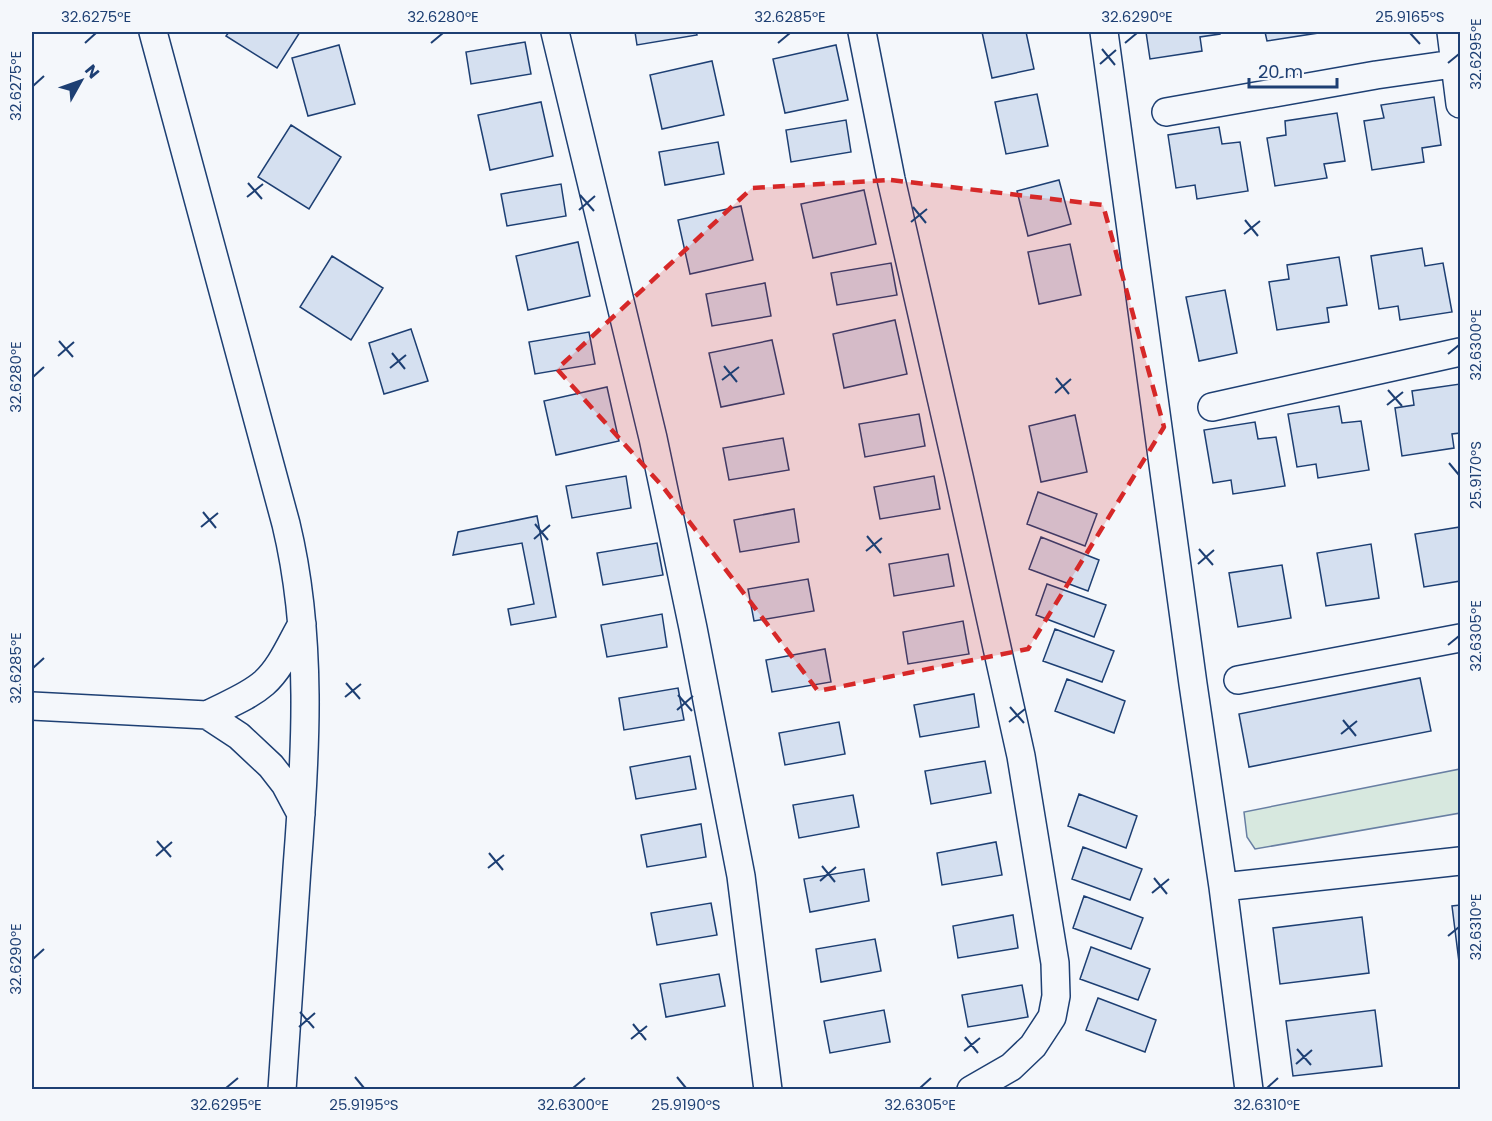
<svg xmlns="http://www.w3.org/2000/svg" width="1492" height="1121" font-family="Poppins,sans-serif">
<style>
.green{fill:#d7e8df;stroke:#687fa3;stroke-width:1.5}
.building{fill:#d5e0f0;stroke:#1d3f73;stroke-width:1.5}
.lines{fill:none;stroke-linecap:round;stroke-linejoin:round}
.minor-casing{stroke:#1d3f73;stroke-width:30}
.minor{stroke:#f4f7fb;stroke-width:27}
.marked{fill:#d62828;fill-opacity:0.2;stroke:#d62828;stroke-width:4.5;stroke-dasharray:12 8;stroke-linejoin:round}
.ticks{fill:none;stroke:#1d3f73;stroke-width:2}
.neatline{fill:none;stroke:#1d3f73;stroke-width:2}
.ticks-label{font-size:15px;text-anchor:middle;fill:#1d3f73}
</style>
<rect width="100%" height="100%" fill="#f4f7fb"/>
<path class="green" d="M1460,769V813L1255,849L1247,837L1244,812Z"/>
<path class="building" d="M229,32H300L277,68L226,36Z
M635,32H696L697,35L637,45Z
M982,32H1026L1034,69L992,78Z
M1146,32H1220V34L1200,37L1202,51L1150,59Z
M1265,32H1318V33L1267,41Z
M525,42L531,74L471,84L466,52Z
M339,45L355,104L308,116L292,58Z
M836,45L848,100L785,113L773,59Z
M712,61L724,115L662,129L650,75Z
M1037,94L1048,146L1006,154L995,102Z
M1434,97L1441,145L1422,148L1424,162L1372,170L1364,121L1384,118L1381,105Z
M541,102L553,156L490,170L478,115Z
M1337,113L1345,161L1324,164L1327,178L1275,186L1267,138L1286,135L1285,121Z
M846,120L851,152L791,162L786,130Z
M291,125L341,157L309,209L258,177Z
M1219,127L1222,144L1240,142L1248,191L1197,199L1195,185L1176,188L1168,135Z
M718,142L724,174L665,185L659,152Z
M1059,180L1071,224L1028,236L1017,191Z
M561,184L566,216L507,226L501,194Z
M864,190L876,244L813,258L801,204Z
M741,206L753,260L690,274L678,220Z
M578,242L590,296L528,310L516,256Z
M1070,244L1081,295L1039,304L1028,252Z
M1422,248L1425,266L1443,263L1452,312L1400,320L1398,306L1379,309L1371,256Z
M332,256L383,288L351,340L300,307Z
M1339,257L1347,305L1327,308L1329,322L1277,330L1269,282L1289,279L1287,265Z
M891,263L897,295L837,305L831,273Z
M765,283L771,316L712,326L706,294Z
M1225,290L1237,353L1199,361L1186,297Z
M895,320L907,374L844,388L833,334Z
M411,329L428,381L384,394L369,343Z
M589,332L595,364L535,374L529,342Z
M772,340L784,394L721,407L709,353Z
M1460,384V433L1452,434L1454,448L1402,456L1395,408L1414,405L1412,391Z
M607,387L619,441L556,455L544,401Z
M1339,406L1342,423L1361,421L1369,470L1318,478L1316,464L1297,467L1288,414Z
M919,414L925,446L865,457L859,424Z
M1075,415L1087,472L1041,482L1029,426Z
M1255,422L1258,439L1276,437L1285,486L1233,494L1231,480L1213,483L1204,430Z
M783,438L789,470L729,480L723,448Z
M626,476L631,508L572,518L566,486Z
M934,476L940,509L880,519L874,487Z
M1038,492L1097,514L1085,546L1027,524Z
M794,509L799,542L740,552L734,520Z
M537,516L556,617L511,625L508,609L534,604L522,543L453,555L458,532Z
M1460,527V581L1424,587L1415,534Z
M1041,537L1099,560L1088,591L1029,569Z
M657,543L663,575L603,585L597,553Z
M1371,544L1379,598L1326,606L1317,553Z
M948,554L954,586L894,596L889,564Z
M1282,565L1291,618L1238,627L1229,573Z
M808,579L814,611L754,621L748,589Z
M1047,584L1106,605L1094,637L1036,615Z
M662,614L667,647L607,657L601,625Z
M963,621L969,654L908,664L903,632Z
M1055,629L1114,651L1102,682L1043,661Z
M825,649L831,682L772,692L766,660Z
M1420,678L1431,731L1249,767L1239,714Z
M1067,679L1125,701L1114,733L1055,711Z
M678,688L684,720L624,730L619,698Z
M974,694L979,727L920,737L914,705Z
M839,722L845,754L785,765L779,733Z
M690,756L696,789L636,799L630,767Z
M985,761L991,793L931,804L925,771Z
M1079,794L1137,816L1126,848L1068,826Z
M853,795L859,827L799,838L793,805Z
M701,824L706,857L647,867L641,835Z
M996,842L1002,875L942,885L937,853Z
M1083,847L1142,869L1130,900L1072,879Z
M864,869L869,901L810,912L804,879Z
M1084,896L1143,918L1131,949L1073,928Z
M711,903L717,935L657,945L651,913Z
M1460,905V962H1459L1452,906Z
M1013,915L1018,948L958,958L953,926Z
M1362,917L1369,973L1280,984L1273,928Z
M875,939L881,971L821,982L816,949Z
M1091,947L1150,969L1138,1000L1080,979Z
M719,974L725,1006L666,1017L660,984Z
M1022,985L1028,1017L968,1027L962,995Z
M1098,998L1156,1020L1145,1052L1086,1030Z
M884,1010L890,1042L830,1053L824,1021Z
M1375,1010L1382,1066L1293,1076L1286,1021Z"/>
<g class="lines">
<g class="minor-casing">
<path id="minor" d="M153,32L286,524C313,636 306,753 297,868C292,942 287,1016 282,1090
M555,32L653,438L693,628L741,876L768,1090
M862,32L891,179L959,476L1021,756L1055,963L1056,996L1052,1017L1033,1046L1011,1067L971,1090
M1104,32L1193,684L1223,887L1249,1090
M1451,32L1460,104
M1166,112L1376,75L1460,63
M1212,407L1460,352
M1238,680L1460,638
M32,706L207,715L239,736L271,766L285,784L301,814
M207,715C226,705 248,697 264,683C281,668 291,643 302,624
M1223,887L1460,861"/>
</g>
<use href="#minor" class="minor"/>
</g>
<path class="marked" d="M891,180L1103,205L1164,427L1028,649L818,691L663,487L557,369L752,188Z"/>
<path class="ticks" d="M1410,33L1420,44M85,43L96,33M431,43L443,33M778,43L790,33M1125,43L1137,33M1102,49L1115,65M1448,63L1459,54M1100,64L1116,50M33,86L44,76M248,183L262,199M580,195L594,211M247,197L263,184M913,207L926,223M579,210L595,196M1245,220L1258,236M911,222L927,209M1244,234L1260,221M59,341L73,357M392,353L405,369M1448,354L1459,345M58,356L74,342M724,366L737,382M390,368L406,355M33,377L44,367M1056,378L1069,394M722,380L739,367M1388,390L1402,406M1055,393L1071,379M1387,405L1403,392M1449,463L1459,475M203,512L216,528M535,524L548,540M201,527L218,513M867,536L881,553M534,539L550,525M1199,549L1213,565M866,551L882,538M1198,564L1214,550M1448,645L1459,636M33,668L44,658M346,683L360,699M678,695L692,711M345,697L361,684M1010,707L1024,723M677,710L693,696M1343,720L1356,736M1009,722L1025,709M1341,734L1357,721M157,841L171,857M489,853L503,870M156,856L172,842M822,866L835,882M488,868L504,855M1154,878L1167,894M820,881L836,867M1152,893L1169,879M1448,936L1459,927M33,959L44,949M300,1012L314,1028M633,1024L646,1040M299,1027L315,1013M965,1037L978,1053M631,1039L647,1026M1297,1049L1311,1065M964,1051L980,1038M1296,1064L1312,1050M355,1077L364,1088M677,1077L686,1088M226,1088L238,1078M573,1088L585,1078M920,1088L931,1078M1267,1088L1278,1078"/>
<rect width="1492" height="1121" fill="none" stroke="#f4f7fb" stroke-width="66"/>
<g transform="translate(81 81) rotate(50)" stroke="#f4f7fb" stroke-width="4.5" paint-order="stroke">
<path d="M0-4.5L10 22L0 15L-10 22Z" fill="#1d3f73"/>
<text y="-9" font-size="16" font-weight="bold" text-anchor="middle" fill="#1d3f73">N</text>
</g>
<path d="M1249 78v9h88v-9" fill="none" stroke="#1d3f73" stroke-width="3"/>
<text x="1258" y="78" font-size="18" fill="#1d3f73" stroke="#f4f7fb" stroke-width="4.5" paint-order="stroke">20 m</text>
<rect x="33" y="33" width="1426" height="1055" class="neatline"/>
<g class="ticks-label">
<text x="96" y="22">32.6275°E</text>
<text x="443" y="22">32.6280°E</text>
<text x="790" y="22">32.6285°E</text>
<text x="1137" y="22">32.6290°E</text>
<text x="1410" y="22">25.9165°S</text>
<text transform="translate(1476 54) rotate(-90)" y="5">32.6295°E</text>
<text transform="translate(16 86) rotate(-90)" y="5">32.6275°E</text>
<text transform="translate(1476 345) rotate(-90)" y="5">32.6300°E</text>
<text transform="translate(16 377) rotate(-90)" y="5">32.6280°E</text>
<text transform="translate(1476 475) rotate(-90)" y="5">25.9170°S</text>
<text transform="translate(1476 636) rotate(-90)" y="5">32.6305°E</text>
<text transform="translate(16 668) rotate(-90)" y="5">32.6285°E</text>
<text transform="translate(1476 927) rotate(-90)" y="5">32.6310°E</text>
<text transform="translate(16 959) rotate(-90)" y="5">32.6290°E</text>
<text x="226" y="1110">32.6295°E</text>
<text x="364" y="1110">25.9195°S</text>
<text x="573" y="1110">32.6300°E</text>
<text x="686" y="1110">25.9190°S</text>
<text x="920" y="1110">32.6305°E</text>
<text x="1267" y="1110">32.6310°E</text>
</g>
</svg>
